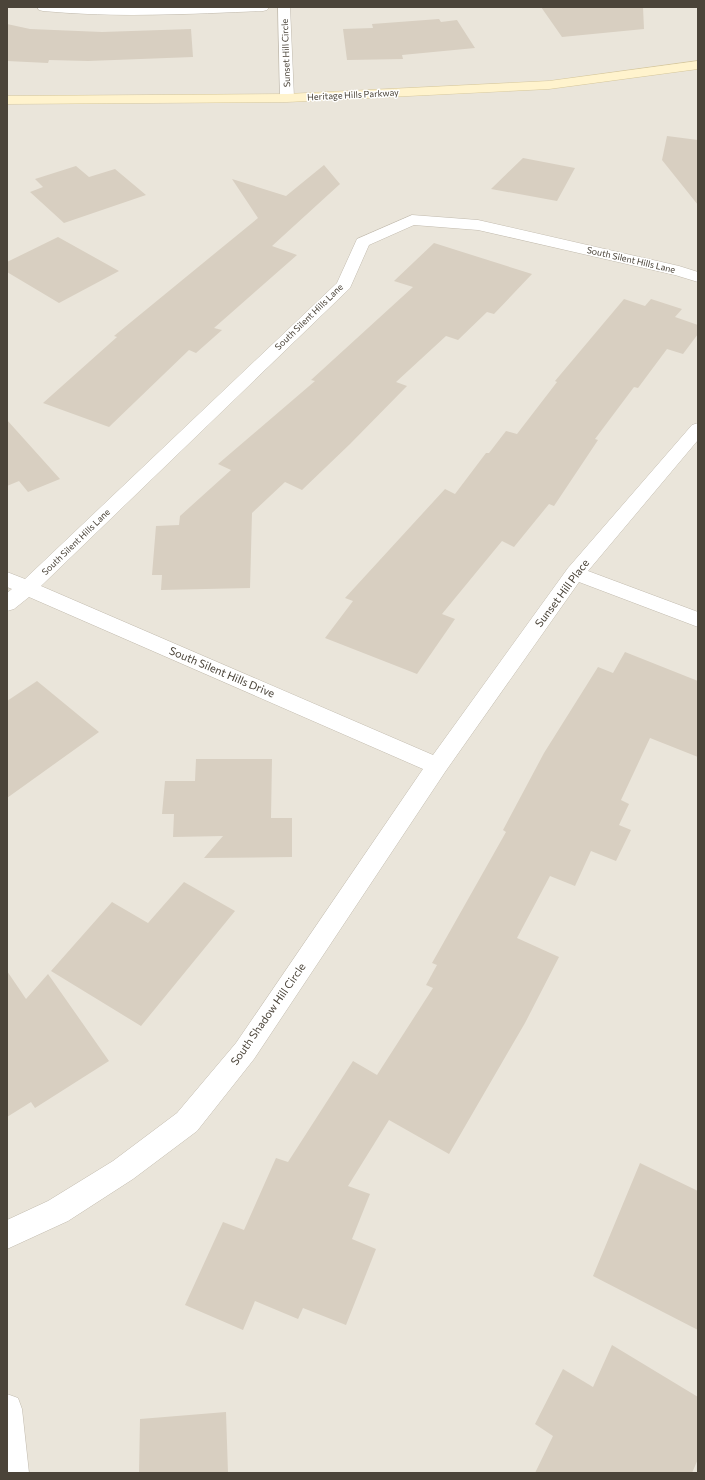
<svg xmlns="http://www.w3.org/2000/svg" width="705" height="1480" font-family="Commissioner,sans-serif">
<style>
.residential{fill:#eae5da}
.building{fill:#d8cfc1}
.lines{fill:none;stroke-linecap:round;stroke-linejoin:round}
.street-casing{stroke:#c2bbae;stroke-width:1}
.secondary-casing{stroke:#d6c79b;stroke-width:1}
.street{fill:#fff;fill-rule:evenodd}
.secondary{fill:#fff3cd;fill-rule:evenodd}
.labels{text-anchor:middle;stroke-width:3;stroke-linejoin:round;paint-order:stroke}
.far-street-label{font-size:9px;fill:#4b4439;stroke:#fff}
.street-label{font-size:11px;fill:#4b4439;stroke:#fff}
</style>
<rect width="100%" height="100%" fill="#f6f3ec"/>
<path class="residential" d="M7,7H698V1473H7Z"/>
<path class="building" d="M541,7H643L644,29L562,37Z
M439,19L441,22L457,20L475,48L402,55L403,59L347,60L343,29L373,28L372,24Z
M7,24L30,29L102,32L191,29L193,57L88,61L49,60L48,63L7,61Z
M667,136L698,140V205L662,160Z
M523,158L575,168L557,201L491,189Z
M324,165L340,184L272,246L297,255L214,328L222,330L196,353L189,350L109,427L43,403L117,337L114,336L258,218L232,179L286,196Z
M76,166L89,177L115,169L146,195L64,223L30,192L43,187L35,179Z
M58,237L119,271L59,303L7,272V262Z
M434,243L532,274L494,314L487,312L458,340L446,336L396,382L407,386L350,444L302,490L285,482L252,513L250,588L161,590L162,575H152L156,526L179,525L180,516L231,470L218,464L315,381L311,380L413,287L394,281Z
M624,299L645,306L651,299L682,309L675,317L698,325V334L683,354L667,349L638,388L634,387L595,439L598,440L554,506L549,504L514,547L502,541L442,614L455,619L417,674L325,638L353,601L345,598L445,489L455,494L486,453H489L506,431L517,434L557,382L555,381Z
M7,420L60,479L28,492L19,481L7,486Z
M625,652L698,681V757L650,738L621,800L629,804L619,825L631,830L616,861L591,851L575,886L550,876L517,938L559,957L525,1023L449,1154L389,1120L348,1186L370,1194L352,1239L376,1249L346,1325L303,1308L298,1319L255,1301L243,1330L185,1305L223,1222L244,1230L276,1158L288,1162L353,1061L377,1075L433,988L426,985L437,965L432,963L506,832L503,830L544,753L598,667L613,673Z
M37,681L99,732L7,798V701Z
M196,759H272L271,818H292V857L204,858L223,836L173,837L174,814H162L165,781H195Z
M184,882L235,911L141,1026L51,971L112,902L148,923Z
M7,971L26,999L48,974L109,1061L35,1108L31,1102L7,1117Z
M640,1163L698,1191V1330L593,1276Z
M612,1345L698,1397V1459L692,1473H535L553,1436L535,1424L563,1369L593,1387Z
M226,1412L228,1473H139L140,1419Z"/>
<g class="lines">
<g class="street-casing">
<path id="street" d="M37,7H269L267,10L263,11C189,14 116,18 43,11L39,10Z
M278,7H290L294,98L292,101H282L280,98Z
M412,215L478,220L679,266L698,272V282L675,275L478,230L414,225L369,245L350,288L41,586L433,755L568,568L692,425L698,423V440L588,571L698,612V627L579,582L445,772L254,1059L197,1131L133,1179L68,1221L7,1249V1220L48,1201L113,1161L177,1113L236,1043L423,769L29,597L14,609L7,611V593L12,589L7,587V572L25,579L337,283L357,239Z
M7,1394L18,1398L22,1409L29,1473H7Z"/>
</g>
<g class="secondary-casing">
<path id="secondary" d="M698,61V69L549,89L287,102L7,104V96L287,94L549,81Z"/>
</g>
<use href="#street" class="street"/>
<use href="#secondary" class="secondary"/>
</g>
<g class="labels">
<g class="far-street-label">
<text transform="translate(286 53) rotate(-92)" y="3">Sunset Hill Circle</text>
<text transform="translate(353 95) rotate(-3)" y="3">Heritage Hills Parkway</text>
<text transform="translate(631 260) rotate(13)" y="3">South Silent Hills Lane</text>
<text transform="translate(309 317) rotate(-44)" y="3">South Silent Hills Lane</text>
<text transform="translate(76 542) rotate(-44)" y="3">South Silent Hills Lane</text>
</g>
<g class="street-label">
<text transform="translate(562 593) rotate(-53)" y="4">Sunset Hill Place</text>
<text transform="translate(222 672) rotate(23)" y="4">South Silent Hills Drive</text>
<text transform="translate(268 1014) rotate(-55)" y="4">South Shadow Hill Circle</text>
</g>
</g>
<rect width="705" height="1480" fill="none" stroke="#4b4439" stroke-width="16"/>
</svg>
